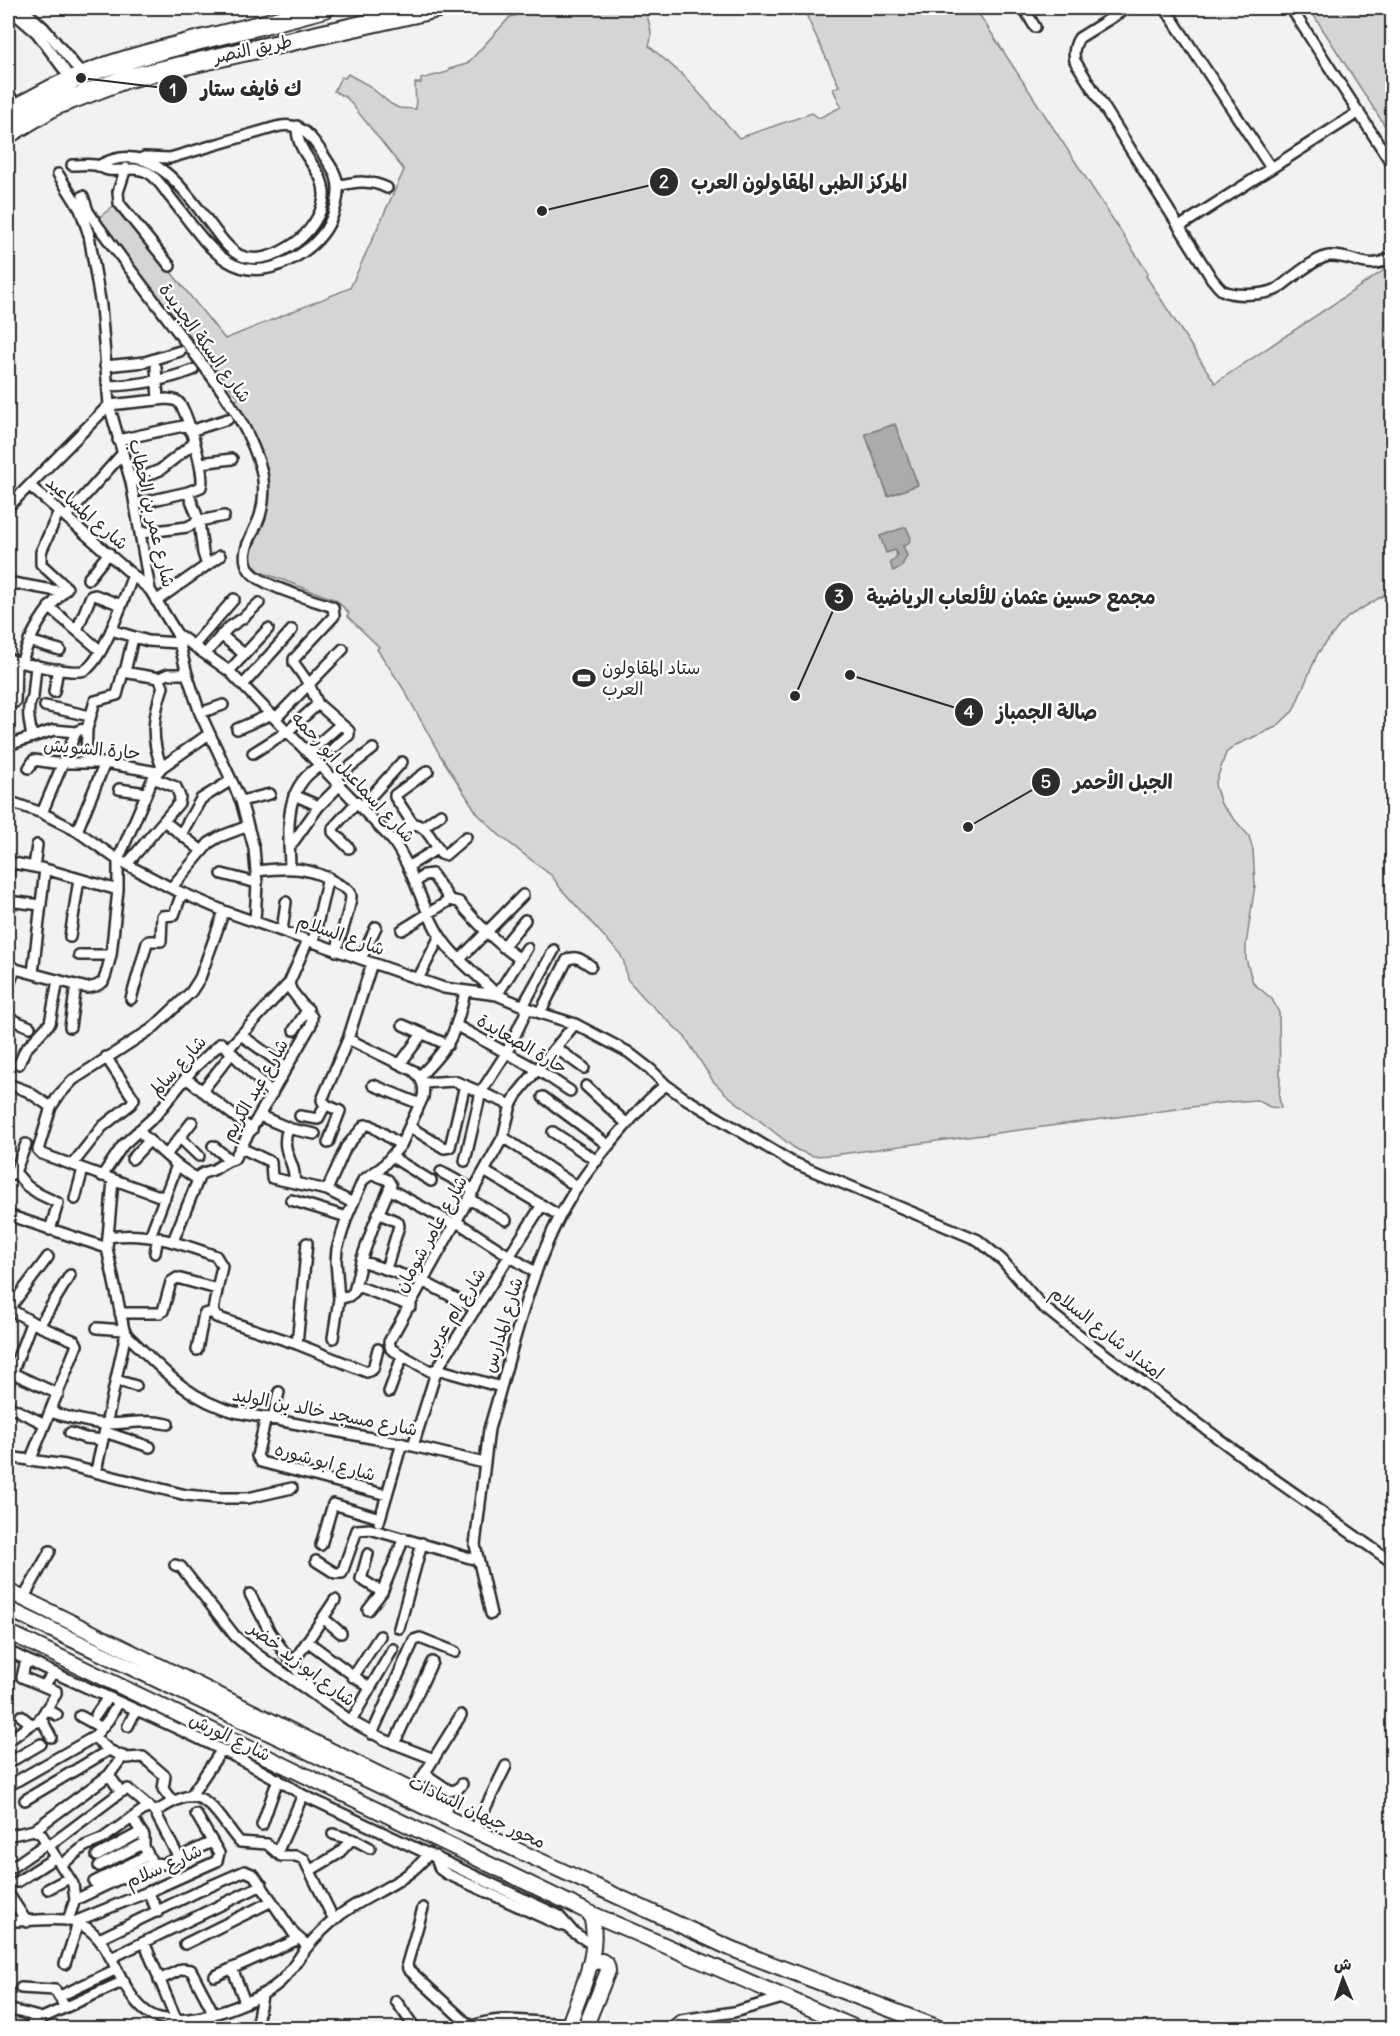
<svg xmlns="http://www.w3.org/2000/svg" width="1400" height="2036" font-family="Delius,'Playpen Sans Arabic',sans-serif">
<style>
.green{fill:#d5d5d5;stroke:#808080;stroke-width:1.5}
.water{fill:#ababab;stroke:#787878;stroke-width:1.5}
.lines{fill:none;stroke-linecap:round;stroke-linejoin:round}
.street-casing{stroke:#2b2b2b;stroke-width:14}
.secondary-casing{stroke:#2b2b2b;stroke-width:18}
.highway-casing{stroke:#2b2b2b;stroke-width:22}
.street{stroke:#fff;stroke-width:9}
.secondary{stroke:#fff;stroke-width:14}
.highway{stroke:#fff;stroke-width:18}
.labels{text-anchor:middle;stroke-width:5;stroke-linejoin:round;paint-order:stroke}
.street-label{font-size:18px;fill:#2b2b2b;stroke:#fff}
.poi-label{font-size:18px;fill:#2b2b2b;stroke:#fff;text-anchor:start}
.leader{fill:none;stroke:#2b2b2b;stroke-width:2}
.callout-dot{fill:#2b2b2b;stroke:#fff;stroke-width:2}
.mark-label{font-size:18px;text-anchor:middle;font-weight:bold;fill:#fff}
.callout-label{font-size:20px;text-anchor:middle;font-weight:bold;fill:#2b2b2b;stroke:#fff;stroke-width:5;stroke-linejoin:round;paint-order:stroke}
</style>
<rect width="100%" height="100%" fill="#f2f2f2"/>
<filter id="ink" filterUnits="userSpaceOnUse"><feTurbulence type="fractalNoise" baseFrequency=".0167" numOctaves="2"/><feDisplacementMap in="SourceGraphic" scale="12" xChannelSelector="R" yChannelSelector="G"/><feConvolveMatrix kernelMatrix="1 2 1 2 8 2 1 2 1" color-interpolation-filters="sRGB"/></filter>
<g filter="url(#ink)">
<path class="green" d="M540,8H645C648,20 654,33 649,46L684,76L739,138L812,113L819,118L841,107L833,89L839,86L803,8H975L1148,273L1146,276L1215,383L1392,265V593L1384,595L1349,616L1340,625L1318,653L1293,711L1276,727L1236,745L1226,753L1215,785L1221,804L1249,836L1253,850L1255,885L1246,945V959L1253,983L1272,999L1279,1013L1280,1084L1279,1097L1281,1108L1270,1107L1257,1100L1229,1102L833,1155L813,1156L797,1150L726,1094L713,1081L685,1037L646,1000L627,979L624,962L620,954L561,889L552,876L499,835L477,813L440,755L403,688L377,649L379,647L347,616L349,613L336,600L261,572C235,554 264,518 265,494C267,459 254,429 233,403L239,398L97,219L116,204L225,339L350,288L404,170L347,98L334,91L341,77L345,78L348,74L368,85L391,104L399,108L416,109L415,83H421V79L448,72L449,69L467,64L510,17Z
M1309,8H1392V137Z"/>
<path class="water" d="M895,424L918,485L888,496L865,434Z
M906,527L911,538L908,544L903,546L907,556L901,567L893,571L890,562L894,560L897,555L895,550L886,553L880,536Z"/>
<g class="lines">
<g class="street-casing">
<path id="street" d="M8,8L37,33L71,79
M22,8L44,28L82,74
M1024,8L1035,27
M1127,8L1079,38C1074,46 1073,52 1075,61L1212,279C1215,282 1218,287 1222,290C1233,297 1266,295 1277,289C1290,280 1314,258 1329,256C1353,254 1367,273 1392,257
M1165,8L1271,168
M1291,8L1392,164
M8,93L18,108
M72,165C80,165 88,164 95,165C100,166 104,169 108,170C122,172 135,165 149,173C158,179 164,189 170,197C202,236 229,291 288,261C308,251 324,238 332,217C339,199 342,182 330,165C316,144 305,119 276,127L170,158L144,157L141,159
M98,166C152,136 185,192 214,229C221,238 228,249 239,255C258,264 279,254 295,243C309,233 322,215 324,197C326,168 296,157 297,126
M126,168L118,192L119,203L170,266
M58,174L80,209L89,235L101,306L109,405L131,482L150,590L177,634L187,674L200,713L241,801L254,848L257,883L255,921
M339,186C356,181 371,180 387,188
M83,196L88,211L98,226C125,263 153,299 180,335C211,375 243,414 259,462C265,480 265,499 260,516C254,534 237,553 250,571C261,586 314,600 333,607L334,616L294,659V663L309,684L318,704L349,731V735L334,748
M1179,227L1359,112
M105,366L145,362L180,351
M156,367L158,400
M108,386C138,385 164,381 193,370
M190,431L228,419
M118,440L188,425
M200,463L232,459
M131,482L160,470L194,443
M30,486L150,590
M188,492L199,521L203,553L207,565
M8,507L109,405L167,399C172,400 177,399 180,404C188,415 206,476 201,487L188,492L136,504
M66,517L123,453
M141,533L187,527L199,521L224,516
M88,579L109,553
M13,583L63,592
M156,601L220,556
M49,607L101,651
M77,630L91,596L95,595L121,605
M111,630L148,641L179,643
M177,634L229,671L393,841C414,870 421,906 440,936C454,959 479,975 497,995L527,948
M221,635L244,654
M29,641L60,650
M194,645L234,599
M206,653L228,628L243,618L259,603
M8,659C21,663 74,675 85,670C103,661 125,595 133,575
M21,663C32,631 43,612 67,588L41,564V552L59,511
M229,671L268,629
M125,672L133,638
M159,678L163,687C153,716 150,739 162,767
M159,678L168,674H187
M243,685L292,630
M54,692L58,669
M15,702L16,662
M45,706L90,716
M200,713L223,705
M276,718L343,649
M237,729L272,714
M32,737C30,724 25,707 33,697L36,665
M8,745L54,730L76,732
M309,752L341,724
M253,753L288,731L318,704
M86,763L87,729L95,701L117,695L123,672L159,678
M29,768L34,760L54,763H105L157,772
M334,779L373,749
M119,789L146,793
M294,795L319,806
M8,801L42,813L77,831L118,860L171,888L224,911L444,988L497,995L540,1013L575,1024L628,1052L650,1069L666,1085L683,1097L792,1162L978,1240L1002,1260L1041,1305L1066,1325L1250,1462L1392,1562
M241,801L270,794
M362,806L402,762
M42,813L76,732L80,730L87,729
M164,821L202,851
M413,824L395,797V795L428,771
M413,824C425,824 432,840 439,850
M423,827L441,814
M77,831L105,763
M181,834L201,799L230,781
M393,841L413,824
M289,848L319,806L340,785
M349,848L333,832V828L357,802
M8,862L45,869L118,890
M127,864L179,803L180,797L176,787L153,778
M409,866L435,850H439L441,854L445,855L466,837
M34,867L37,845
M290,867C289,828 282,788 321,765
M257,871C289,867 310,866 338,884C343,887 350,889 351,896C351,907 340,938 336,951
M222,874L257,883
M8,876L9,862
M415,883L424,875L432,874L450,900
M171,888L209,843L219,837L248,826
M16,902L41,905
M402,930L450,900L459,902C478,924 496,943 520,959
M282,931L286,902
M70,937L79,879
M313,942L328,877
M503,947L525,920
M79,955H111
M361,959L376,927
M460,959L523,895
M8,967L87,988L96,986L103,982L106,974L111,955L118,890V860L153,778L162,767L209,734
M33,973L45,869
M418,979L440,936
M8,988L15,968
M131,999L147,943L149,941H161L162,916L174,915L182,893
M523,1006L554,950
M540,1013L567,960C576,954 583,961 591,966
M8,1018L30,1027
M403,1025L448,1045
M457,1026L538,1070L570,1091
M70,1027L76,985
M294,1030L308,1009
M241,1035L287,1068
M556,1048L584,1068
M228,1049L272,1094
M19,1064L25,1050L50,1023L58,980
M400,1064L422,1034
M420,1076C451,1045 455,1035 465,992
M186,1078L252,1130
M423,1083L454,1081L511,1105
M8,1084L27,1091L51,1107
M373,1085L420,1104
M586,1086L627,1124
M202,1091L232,1053
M543,1097L608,1145
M260,1116L291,1129L315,1134
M300,1116L318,1119L326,1104
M410,1127L444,1148L450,1147L465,1085
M288,1128C279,1153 297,1162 294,1182
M139,1130L143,1135L177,1165L198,1180
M553,1132L597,1161
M503,1137L577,1187
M180,1138L199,1156
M328,1143L340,1111L324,1104L322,1100L348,1039L372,963
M213,1146L230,1160
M241,1148L271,1162L272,1178L327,1190L353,1203
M166,1155L192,1122
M392,1157L431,1181
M132,1159L149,1141
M465,1161L481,1092L507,1052L528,1008
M72,1165L102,1127L131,1104L134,1099L106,1057
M484,1171L560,1216
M15,1172L27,1186L39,1194L58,1203L50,1230
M441,1172L474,1190
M8,1176L15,1172L26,1144
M102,1176L123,1145L156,1115L193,1069L221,1043L228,1049L289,983
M113,1180L107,1248L124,1330L128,1336C161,1368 188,1400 235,1412L413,1446L484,1463
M389,1189L455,1225
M327,1190L346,1147L365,1125H370L401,1145
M165,1198L42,1154L38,1150L51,1107L59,1095L73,1080L153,1028L191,992L200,978L224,911
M75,1199L83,1169
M469,1199L506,1220
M291,1200L347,1217
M378,1213L398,1222L399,1226L386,1269
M8,1215L107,1248
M457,1222L536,1273
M150,1236L177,1165
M108,1237C147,1231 180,1243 216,1256L222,1266L213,1310L216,1317L297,1344L367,1372L373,1369L378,1349
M173,1241L200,1175C205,1171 210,1172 215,1169C224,1164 223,1162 234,1159L311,1025L312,1017L291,990L289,983L308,940
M155,1253L158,1237
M361,1261L424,1282L476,1309
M357,1286L411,1306
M339,1299L349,1296L354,1292L361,1261L374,1224L391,1185L388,1180L373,1174
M8,1308L39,1326L75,1341L77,1345L30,1461
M9,1309L48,1257
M120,1313H160L163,1311L171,1282L177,1278L217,1289
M39,1326L70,1275
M97,1328L124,1330
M333,1338L339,1299L336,1261L337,1249L347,1217L363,1180L382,1167L401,1145L423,1097C425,1086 422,1079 414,1071L348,1039
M297,1344L307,1243
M197,1350L204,1314L214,1312
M8,1371L58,1394
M116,1380L136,1386
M8,1384L31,1323
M501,1387L437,1369L430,1371L391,1349L389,1342L503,1137L511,1105L517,1094L575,1024
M389,1392L402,1357
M8,1406L45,1424
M50,1412C68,1417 87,1423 106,1424C129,1424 144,1419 168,1424
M266,1417L257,1456L261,1462L387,1495
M273,1418L279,1392
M105,1432L150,1447
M70,1433L85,1438L103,1440
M413,1446L437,1369L542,1205
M8,1457L66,1465L186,1495L217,1498H248L292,1488
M96,1471L126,1333
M379,1522L402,1443
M321,1545L333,1504L380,1518
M368,1554L361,1579L382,1592
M316,1561L335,1573H342L357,1530L370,1529L477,1560
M175,1565L181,1567L235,1636L258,1655L351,1721L385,1740L434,1759
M250,1594L270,1632L311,1690
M23,1599L50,1551
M368,1610L382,1592L404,1538
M491,1614L475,1545L489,1429C510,1360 527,1280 560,1216C576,1185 598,1157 621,1131C636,1114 648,1098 666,1085
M323,1618L341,1633
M399,1628L422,1543
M307,1641L370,1688
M8,1651C106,1699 210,1737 303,1795L558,1915L573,1932L593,1945
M26,1660L22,1677L48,1688
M292,1664L335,1600
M353,1677L380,1636
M46,1709L57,1715
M96,1715L108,1697
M21,1716L31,1724L38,1722L56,1694V1691L48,1688L46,1683L53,1673
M80,1716L102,1728
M41,1718L51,1737
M351,1721L393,1649
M128,1726L136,1710
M372,1734L414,1640L420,1638L455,1652
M94,1737L109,1750L126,1758L143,1757L165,1776L163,1789L173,1802
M8,1741L31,1724
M394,1744L432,1662
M8,1763L41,1744
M425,1774L450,1791L458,1789L462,1784
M8,1786L94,1737L109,1719L119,1702
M121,1792L109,1775L123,1756
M413,1792L461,1715
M190,1797L221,1751
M25,1800L109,1750
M155,1812C164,1807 174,1800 185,1797C210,1791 225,1827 240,1842L267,1844L281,1856H296L304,1859L334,1920
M132,1818L144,1836V1847L150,1858
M478,1823L506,1766
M262,1825L278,1779
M34,1830L109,1775
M8,1834L12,1835L34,1830L41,1834L73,1884L75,1900L68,1920
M333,1834L357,1841L370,1848
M49,1846L121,1792L128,1789L155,1812L179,1858
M277,1853L303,1795
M97,1856L141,1832
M435,1856L440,1869L447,1874L557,1924L568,1927
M61,1865L85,1846L102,1839L149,1806
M99,1866L143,1844
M8,1870L47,1843
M311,1870L338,1854L352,1839
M17,1882L56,1857
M94,1882L148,1855
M48,1889L69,1878
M148,1892L158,1912
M8,1893L27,1922
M75,1900L153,1863L164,1864L212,1842
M423,1908L407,1964L408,1969L471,2027
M8,1921C26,1922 54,1917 71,1921C114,1931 115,1990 148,2013C178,2033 256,2004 280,1982C291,1972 298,1958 308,1946C317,1935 329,1924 340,1915C369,1893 408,1883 429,1853
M74,1922L148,1892L217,1861L219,1853L196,1814
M99,1939L199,1891L245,1871L254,1875L294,1934L308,1946
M144,1942L176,2019
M185,1944L272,1901
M111,1958L262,1885
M65,1964L78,1923
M232,1968L245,2002
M215,1976L299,1939
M159,1980L182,1969L191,1970L214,2014
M21,1988L55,1990L60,1998
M396,2001L415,2028
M64,2008L60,1996L117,1969
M8,2009L42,2018
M209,2015L212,2028
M25,2028L42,2018L124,1981
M256,2028L262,1996
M468,2028C504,2012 533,2025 569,2023
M671,2028L681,2020L734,2012L786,1997"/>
</g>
<g class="secondary-casing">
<path id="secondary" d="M8,1591L445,1807
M8,1609L471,1829L732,1949L939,2028
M8,1632L590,1913L856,2028
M568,2028C579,1993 603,1951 590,1913
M585,2028L608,1971L607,1965L602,1961L595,1962L589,1966"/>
</g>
<g class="highway-casing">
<path id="highway" d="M8,114C70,73 129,58 200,40C242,30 284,19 325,8
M8,134L54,106L128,78L438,8"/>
</g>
<use href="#street" class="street"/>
<use href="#secondary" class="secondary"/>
<use href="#highway" class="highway"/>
</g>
</g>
<defs>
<g id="stadium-bare" transform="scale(1.8)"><path d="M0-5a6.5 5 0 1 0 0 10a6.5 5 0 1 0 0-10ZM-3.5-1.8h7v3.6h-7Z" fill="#2b2b2b" stroke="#fff" stroke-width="2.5" paint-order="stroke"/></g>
</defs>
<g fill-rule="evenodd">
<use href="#stadium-bare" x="584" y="678"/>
</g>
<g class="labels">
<g class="street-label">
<text transform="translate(253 49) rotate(-12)" y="6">طريق النصر</text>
<text transform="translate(205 343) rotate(54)" y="6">شارع السكة الجديدة</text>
<text transform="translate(87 513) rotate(41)" y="6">شارع المساعيد</text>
<text transform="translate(152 513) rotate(77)" y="6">شارع عمر بن الخطاب</text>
<text transform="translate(92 749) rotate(5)" y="6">حارة الشويش</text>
<text transform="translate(353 777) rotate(47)" y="6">شارع اسماعيل ابو رحمه</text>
<text transform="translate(341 935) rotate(19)" y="6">شارع السلام</text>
<text transform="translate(522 1044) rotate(30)" y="6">حارة الصعايدة</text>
<text transform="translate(178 1066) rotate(-48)" y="6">شارع سالم</text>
<text transform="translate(255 1090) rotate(-60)" y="6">شارع عبد الكريم</text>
<text transform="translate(431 1234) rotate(-61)" y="6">شارع عامر شومان</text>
<text transform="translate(454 1312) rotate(-57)" y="6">شارع ام عربي</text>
<text transform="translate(503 1325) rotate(-73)" y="6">شارع المدارس</text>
<text transform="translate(1107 1333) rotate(38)" y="6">امتداد شارع السلام</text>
<text transform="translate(325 1412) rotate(11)" y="6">شارع مسجد خالد بن الوليد</text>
<text transform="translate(325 1462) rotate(15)" y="6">شارع ابو شوره</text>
<text transform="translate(302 1664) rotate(37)" y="6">شارع ابو زيد خضر</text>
<text transform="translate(230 1737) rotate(26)" y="6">شارع الورش</text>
<text transform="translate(477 1812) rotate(25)" y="6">محور جيهان السادات</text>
<text transform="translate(164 1866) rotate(-24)" y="6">شارع سلام</text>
</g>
<g class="poi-label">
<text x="602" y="674">ستاد المقاولون<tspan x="602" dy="21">العرب</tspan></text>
</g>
</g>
<path class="leader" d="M81 78L173 89M542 211L664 182M795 696L839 597M850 675L969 712M968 827L1046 782"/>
<g class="callout-dot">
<circle cx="81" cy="78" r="6"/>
<circle cx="542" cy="211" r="6"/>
<circle cx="795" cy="696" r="6"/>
<circle cx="850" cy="675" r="6"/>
<circle cx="968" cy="827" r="6"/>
<circle cx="173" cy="89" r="15"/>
<circle cx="664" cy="182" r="15"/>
<circle cx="839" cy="597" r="15"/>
<circle cx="969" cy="712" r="15"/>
<circle cx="1046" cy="782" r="15"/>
</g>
<g class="mark-label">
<text x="173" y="96">1</text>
<text x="664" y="188">2</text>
<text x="839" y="603">3</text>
<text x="969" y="718">4</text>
<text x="1046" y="788">5</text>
</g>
<g class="callout-label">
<text x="251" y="96">ك فايف ستار</text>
<text x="799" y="189">المركز الطبى المقاولون العرب</text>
<text x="1011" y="604">مجمع حسين عثمان للألعاب الرياضية</text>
<text x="1047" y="719">صالة الجمباز</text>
<text x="1123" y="789">الجبل الأحمر</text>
</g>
<rect width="1400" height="2036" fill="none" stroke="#fff" stroke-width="30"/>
<rect x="15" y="15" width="1370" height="2006" fill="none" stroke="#2b2b2b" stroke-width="2" filter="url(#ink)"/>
<g transform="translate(1343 1979) rotate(358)" stroke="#ffffff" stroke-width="4.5" paint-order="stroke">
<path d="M0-4.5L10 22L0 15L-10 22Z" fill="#2b2b2b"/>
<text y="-9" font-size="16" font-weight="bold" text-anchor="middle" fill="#2b2b2b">ش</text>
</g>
</svg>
